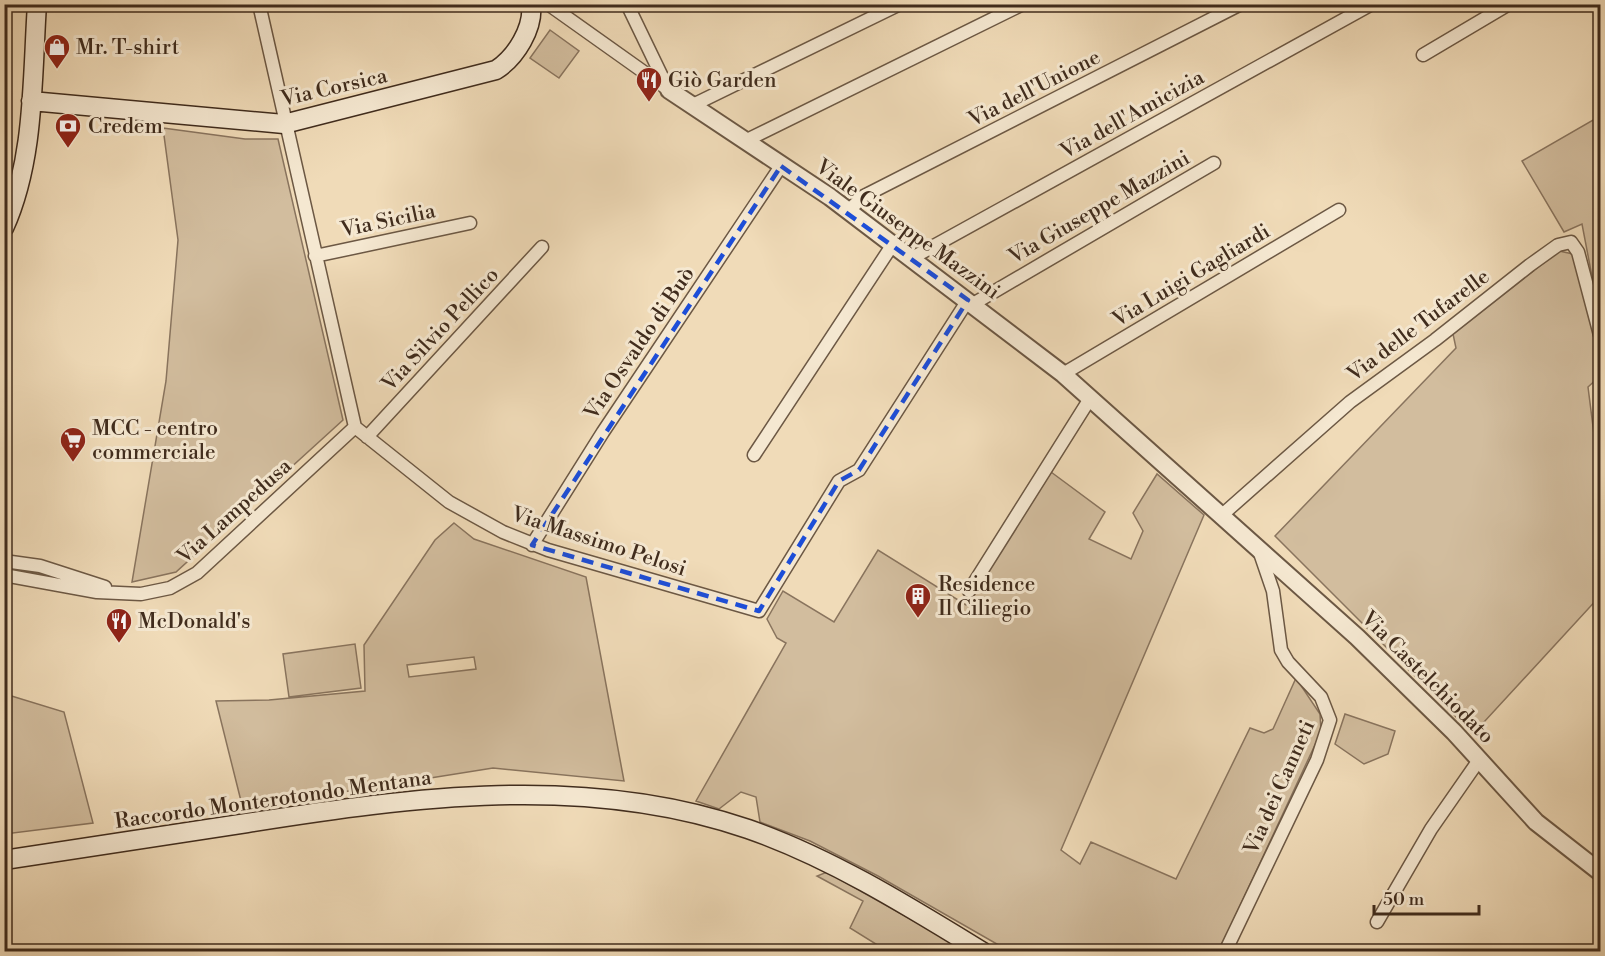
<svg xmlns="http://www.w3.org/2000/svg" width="1605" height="956" font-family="'Libre Bodoni',serif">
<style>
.green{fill:#d2bd9e;stroke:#89745e;stroke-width:1.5;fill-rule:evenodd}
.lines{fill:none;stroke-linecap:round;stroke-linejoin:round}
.minor-casing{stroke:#6c5844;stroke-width:15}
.tertiary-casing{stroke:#6c5844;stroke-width:20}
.secondary-casing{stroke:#402c1d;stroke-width:21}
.minor{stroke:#f5e8d1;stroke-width:12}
.tertiary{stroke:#f5e8d1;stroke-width:16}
.secondary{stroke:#f5e8d1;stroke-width:18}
.marked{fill:none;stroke:#1d4ed8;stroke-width:4.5;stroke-dasharray:12 8;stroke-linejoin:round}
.labels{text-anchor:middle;stroke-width:6;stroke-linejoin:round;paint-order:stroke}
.poi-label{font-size:21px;fill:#402c1d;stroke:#f5e8d1;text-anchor:start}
.street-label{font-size:21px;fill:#402c1d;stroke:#f5e8d1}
</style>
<rect width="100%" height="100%" fill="#f0dbb8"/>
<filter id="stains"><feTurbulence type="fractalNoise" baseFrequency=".00333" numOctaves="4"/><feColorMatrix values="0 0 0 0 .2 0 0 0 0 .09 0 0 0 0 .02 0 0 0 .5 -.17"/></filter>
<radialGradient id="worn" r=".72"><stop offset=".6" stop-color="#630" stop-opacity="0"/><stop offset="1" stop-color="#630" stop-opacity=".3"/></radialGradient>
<path class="green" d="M550,30L579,51L559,78L530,58Z
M1600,116V284L1594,287L1582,224L1564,232L1522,161Z
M163,128L245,139H278L343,420L176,572L132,582L166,381L178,240Z
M1559,251L1573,254L1578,262L1600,352V376L1588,387L1597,458H1600V596L1473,734L1275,536L1456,348L1453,334Z
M1051,472L1105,512L1089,539L1131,559L1143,531L1133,513L1157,474L1204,515L1061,850L1080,864L1091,842L1176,879L1250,728L1264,733L1273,729L1296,678L1320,714L1321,732L1219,951H1009L878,876L810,841L760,822L756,797L741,792L719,809L696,801L786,643L777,638L767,619L783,591L834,622L878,550L966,605Z
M454,523L474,539L586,577L624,781L493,768L267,804L241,801L216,701L269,700L365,691L364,645L435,540ZM474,657L476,669L409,677L407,665Z
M355,644L361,688L289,697L283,654Z
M5,694L64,712L93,823L5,834Z
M1345,714L1395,731L1388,754L1364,764L1335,744Z
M827,872L967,951H887L850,928L863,901L817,876Z"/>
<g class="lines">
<g class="minor-casing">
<path id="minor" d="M259,4L355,427L449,502L503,532L548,550L759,611L839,481L859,470L968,300
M548,4L669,90
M627,4L668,89
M1423,55L1509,4
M693,105L900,4
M745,141L1023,4
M848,211L864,196L1241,4
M315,256L470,223
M912,258L1372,4
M973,304L1214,163
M1063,374L1339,210
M367,437L542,247
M754,455L893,244
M1222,515L1350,402L1435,340L1530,265L1558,245L1571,242L1578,252L1600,335
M532,545L603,432L781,166
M4,561L40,566L105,587
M4,575L97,592L141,594L170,588L197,573L355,427
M969,591L1091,397
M1377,922L1431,829L1479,760
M1225,952L1317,760L1330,720L1321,697L1288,662L1281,650L1273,591L1260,553"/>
</g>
<g class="tertiary-casing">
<path id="tertiary" d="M669,90L830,197L1063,374L1357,637L1454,732L1536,822L1600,872"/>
</g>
<g class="secondary-casing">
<path id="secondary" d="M31,101L284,124L496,70C516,57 534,28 531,4
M4,228C35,160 32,78 37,4
M4,860C85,848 166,835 247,823C412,797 586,773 748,829C831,858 908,906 983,952"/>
</g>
<use href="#minor" class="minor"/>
<use href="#tertiary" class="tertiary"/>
<use href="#secondary" class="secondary"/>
</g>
<path class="marked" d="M781,166L968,300L859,470L839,481L759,611L532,545Z"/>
<defs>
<g id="shop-pin" transform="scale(1.35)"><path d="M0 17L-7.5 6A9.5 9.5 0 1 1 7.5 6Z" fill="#8f2418" stroke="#f5e8d1"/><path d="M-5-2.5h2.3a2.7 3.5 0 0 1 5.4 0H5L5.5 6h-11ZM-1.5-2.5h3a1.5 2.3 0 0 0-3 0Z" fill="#fff"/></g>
<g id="restaurant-pin" transform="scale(1.35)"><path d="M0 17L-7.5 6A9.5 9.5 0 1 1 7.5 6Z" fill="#8f2418" stroke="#f5e8d1"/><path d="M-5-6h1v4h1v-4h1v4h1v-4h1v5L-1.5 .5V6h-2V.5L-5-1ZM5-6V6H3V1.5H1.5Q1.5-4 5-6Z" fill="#fff"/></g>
<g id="bank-pin" transform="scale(1.35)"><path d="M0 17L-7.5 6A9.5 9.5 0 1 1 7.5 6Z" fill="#8f2418" stroke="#f5e8d1"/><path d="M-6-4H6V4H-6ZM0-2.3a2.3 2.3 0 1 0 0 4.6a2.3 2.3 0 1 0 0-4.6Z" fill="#fff"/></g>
<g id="supermarket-pin" transform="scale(1.35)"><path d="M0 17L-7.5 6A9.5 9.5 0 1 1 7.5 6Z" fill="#8f2418" stroke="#f5e8d1"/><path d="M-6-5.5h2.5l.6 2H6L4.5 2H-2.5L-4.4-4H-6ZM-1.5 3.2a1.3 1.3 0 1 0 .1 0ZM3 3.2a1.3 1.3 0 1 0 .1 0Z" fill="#fff"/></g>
<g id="building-pin" transform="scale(1.35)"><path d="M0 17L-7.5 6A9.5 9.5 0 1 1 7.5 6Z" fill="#8f2418" stroke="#f5e8d1"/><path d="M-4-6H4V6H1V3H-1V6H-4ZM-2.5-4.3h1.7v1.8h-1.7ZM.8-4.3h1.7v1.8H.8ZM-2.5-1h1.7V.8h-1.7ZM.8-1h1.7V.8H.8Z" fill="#fff"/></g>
</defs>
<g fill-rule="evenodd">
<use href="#shop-pin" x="57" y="47"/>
<use href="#restaurant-pin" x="649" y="80"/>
<use href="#bank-pin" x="68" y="126"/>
<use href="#supermarket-pin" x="73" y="440"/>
<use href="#building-pin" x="918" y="596"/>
<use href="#restaurant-pin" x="119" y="621"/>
</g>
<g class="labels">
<g class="poi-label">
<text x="76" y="54">Mr. T-shirt</text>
<text x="668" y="87">Giò Garden</text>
<text x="88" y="133">Credem</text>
<text x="92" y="435">MCC - centro<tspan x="92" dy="24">commerciale</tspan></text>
<text x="938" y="591">Residence<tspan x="938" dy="24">Il Ciliegio</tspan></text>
<text x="138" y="628">McDonald's</text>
</g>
<g class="street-label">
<text transform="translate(334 87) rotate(-13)" y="7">Via Corsica</text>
<text transform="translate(1034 88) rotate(-27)" y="7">Via dell'Unione</text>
<text transform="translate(1132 114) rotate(-29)" y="7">Via dell'Amicizia</text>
<text transform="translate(1099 207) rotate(-30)" y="7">Via Giuseppe Mazzini</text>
<text transform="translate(388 220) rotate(-12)" y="7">Via Sicilia</text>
<text transform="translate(908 229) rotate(36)" y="7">Viale Giuseppe Mazzini</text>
<text transform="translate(1191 275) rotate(-31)" y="7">Via Luigi Gagliardi</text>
<text transform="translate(1418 325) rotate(-37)" y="7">Via delle Tufarelle</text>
<text transform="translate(440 329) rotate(-47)" y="7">Via Silvio Pellico</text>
<text transform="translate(639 343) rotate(-56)" y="7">Via Osvaldo di Buò</text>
<text transform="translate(234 511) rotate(-42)" y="7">Via Lampedusa</text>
<text transform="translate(599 541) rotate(18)" y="7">Via Massimo Pelosi</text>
<text transform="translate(1428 677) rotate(45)" y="7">Via Castelchiodato</text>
<text transform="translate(1279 787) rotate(-66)" y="7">Via dei Canneti</text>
<text transform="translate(273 799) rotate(-8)" y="7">Raccordo Monterotondo Mentana</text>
</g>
</g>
<rect width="1605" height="956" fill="none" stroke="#f0dbb8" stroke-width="24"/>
<rect x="6" y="6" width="1593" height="944" fill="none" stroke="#402c1d" stroke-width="3"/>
<rect x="12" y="12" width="1581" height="932" fill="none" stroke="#402c1d" stroke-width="1.5"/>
<path d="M1374 905v9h105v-9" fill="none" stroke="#402c1d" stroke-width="3"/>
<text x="1383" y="905" font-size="18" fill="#402c1d" stroke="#f5e8d1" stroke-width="4.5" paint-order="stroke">50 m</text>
<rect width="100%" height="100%" filter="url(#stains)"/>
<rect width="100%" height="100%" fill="url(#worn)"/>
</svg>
